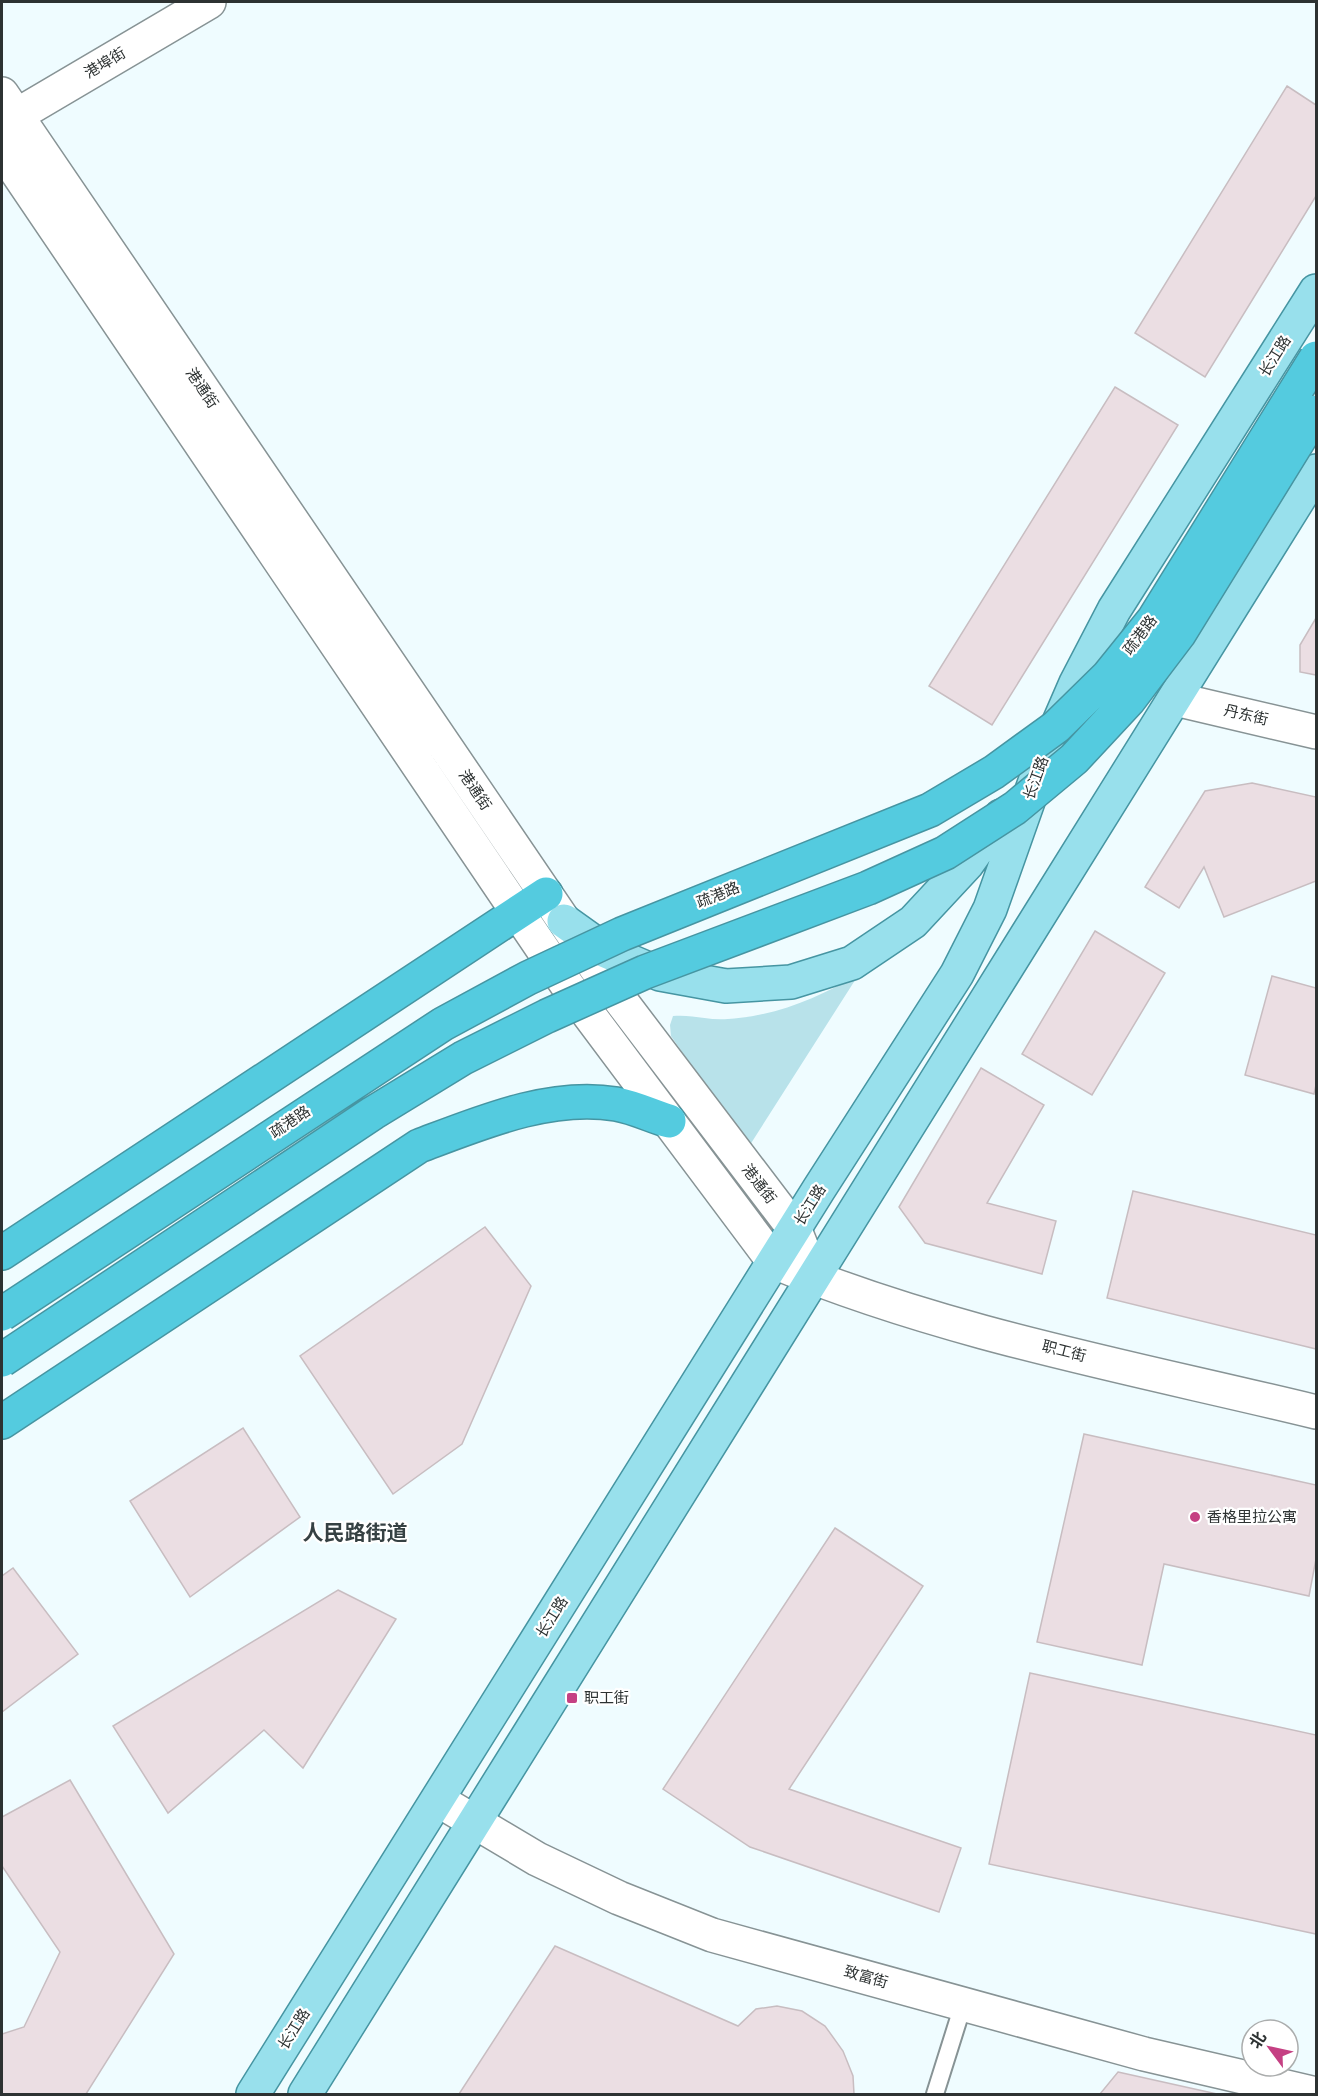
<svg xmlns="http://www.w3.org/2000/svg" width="1318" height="2096" font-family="Roboto,'Noto Sans SC',sans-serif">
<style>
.green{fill:#b8e2ea}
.building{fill:#ebdee3;stroke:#c8bdc1;stroke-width:1.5}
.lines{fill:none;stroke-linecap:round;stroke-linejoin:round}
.lane-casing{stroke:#879395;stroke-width:20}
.street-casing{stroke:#879395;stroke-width:36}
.secondary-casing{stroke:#879395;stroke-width:36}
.primary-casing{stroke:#4695a2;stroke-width:36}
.highway-casing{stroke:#4695a2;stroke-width:36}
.lane{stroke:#fff;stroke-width:16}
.street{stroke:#fff;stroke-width:33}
.secondary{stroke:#fff;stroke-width:33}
.primary{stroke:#98e0ec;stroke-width:33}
.highway{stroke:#54cbdf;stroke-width:33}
.highway-bridge-casing{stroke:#4695a2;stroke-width:36;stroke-linecap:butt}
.highway-bridge{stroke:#54cbdf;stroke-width:33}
.poi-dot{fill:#c54083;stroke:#fff;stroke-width:2}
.labels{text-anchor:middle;stroke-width:4.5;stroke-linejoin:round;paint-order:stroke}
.street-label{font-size:15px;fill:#2d3232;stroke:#fff}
.poi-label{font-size:15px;fill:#2d3232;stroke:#fff;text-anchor:start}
.district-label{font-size:21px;font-weight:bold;fill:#364143;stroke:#fff}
</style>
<rect width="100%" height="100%" fill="#effcff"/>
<path class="green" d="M859,974L748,1148L671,1036L670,1025L673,1016C692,1014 709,1021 728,1019C776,1016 818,998 859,974Z"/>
<path class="building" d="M1287,86L1316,105V196L1205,377L1135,333Z
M1115,387L1178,425L992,725L929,686Z
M1316,618V675L1300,672V645Z
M1252,783L1316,797V881L1224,917L1204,867L1179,908L1145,887L1205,791Z
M1095,931L1165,973L1092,1095L1022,1054Z
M1272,976L1316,988V1085L1314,1094L1245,1075Z
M981,1068L1044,1105L987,1203L1056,1221L1042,1274L925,1243L899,1207Z
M1133,1191L1316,1235V1349L1107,1298Z
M485,1227L531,1286L462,1444L393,1494L300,1356Z
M243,1428L300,1517L190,1597L130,1501Z
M1084,1434L1316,1485V1559L1309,1596L1164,1564L1142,1665L1037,1642Z
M835,1528L923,1586L789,1789L961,1848L939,1912L750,1847L663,1789Z
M13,1568L78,1654L2,1712V1576Z
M338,1590L396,1619L303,1768L264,1730L168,1813L113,1726Z
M1030,1673L1316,1735V1934L989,1864Z
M70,1780L174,1954L86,2094H2V2034L24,2027L60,1952L2,1866V1817Z
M555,1946L738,2026L756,2009L777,2006L802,2011L825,2026L843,2051L853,2076L854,2094H459Z
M1118,2072L1217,2094H1100Z"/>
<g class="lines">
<g class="lane-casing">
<path id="lane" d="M935,2094L963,2005"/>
</g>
<g class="street-casing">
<path id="street" d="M2,124L209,2
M1175,699L1316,732
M438,1800L537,1859L619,1898L712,1935L1144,2054L1316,2094"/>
</g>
<g class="secondary-casing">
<path id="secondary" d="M2,94L596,968L795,1230L814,1278
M2,150L569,988L774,1262C947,1334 1135,1368 1316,1412"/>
</g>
<g class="primary-casing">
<path id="primary" d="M564,921L606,951L660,974L726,986L791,982L852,963L913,922L967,864L1001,816
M253,2094L819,1189L957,974L990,909L1043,759L1076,683L1114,610L1316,291
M305,2094L1316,471"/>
</g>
<g class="highway-casing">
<path id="highway" d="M2,1253L546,894
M2,1422L419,1146C480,1123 550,1093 616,1104C634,1107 652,1116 669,1121"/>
</g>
<use href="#lane" class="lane"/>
<use href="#street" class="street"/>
<use href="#secondary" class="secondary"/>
<use href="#primary" class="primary"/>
<use href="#highway" class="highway"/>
<g class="highway-bridge-casing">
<path id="highway-bridge" d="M2,1314L443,1024L528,978L622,934L930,810L994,772L1056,727L1108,676L1154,619L1316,358
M2,1360L373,1113L463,1058L547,1016L645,972L868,888L945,853L1015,808L1074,759L1129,700L1179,634L1316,412"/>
</g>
<use href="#highway-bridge" class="highway-bridge"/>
</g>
<g class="poi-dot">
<circle cx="1195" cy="1517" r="6"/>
<rect x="566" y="1692" width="12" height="12" rx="3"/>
</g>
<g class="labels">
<g class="street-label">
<text transform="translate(105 63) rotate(-31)" y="5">港埠街</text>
<text transform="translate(1275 356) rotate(-58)" y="5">长江路</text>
<text transform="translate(202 388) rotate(56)" y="5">港通街</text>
<text transform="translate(1140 635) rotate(-53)" y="5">疏港路</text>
<text transform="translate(1246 715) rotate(13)" y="5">丹东街</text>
<text transform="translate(1036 778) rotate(-70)" y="5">长江路</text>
<text transform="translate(475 790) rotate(56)" y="5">港通街</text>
<text transform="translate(718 895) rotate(-22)" y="5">疏港路</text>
<text transform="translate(290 1122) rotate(-34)" y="5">疏港路</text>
<text transform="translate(759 1184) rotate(52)" y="5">港通街</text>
<text transform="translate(810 1205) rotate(-58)" y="5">长江路</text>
<text transform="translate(1064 1351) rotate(14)" y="5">职工街</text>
<text transform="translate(552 1617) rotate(-58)" y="5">长江路</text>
<text transform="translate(866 1977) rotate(16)" y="5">致富街</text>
<text transform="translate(294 2029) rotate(-58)" y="5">长江路</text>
</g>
<g class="poi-label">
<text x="1207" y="1522">香格里拉公寓</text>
<text x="584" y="1703">职工街</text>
</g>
<g class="district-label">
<text x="355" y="1540">人民路街道</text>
</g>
</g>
<rect width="1318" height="2096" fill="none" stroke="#2d3232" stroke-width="6"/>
<g transform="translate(1270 2048) rotate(303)"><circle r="28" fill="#ffffff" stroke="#abadad" stroke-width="1.5"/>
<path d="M0-4.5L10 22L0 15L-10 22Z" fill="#c54083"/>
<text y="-9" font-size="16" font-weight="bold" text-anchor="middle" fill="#2d3232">北</text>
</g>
</svg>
